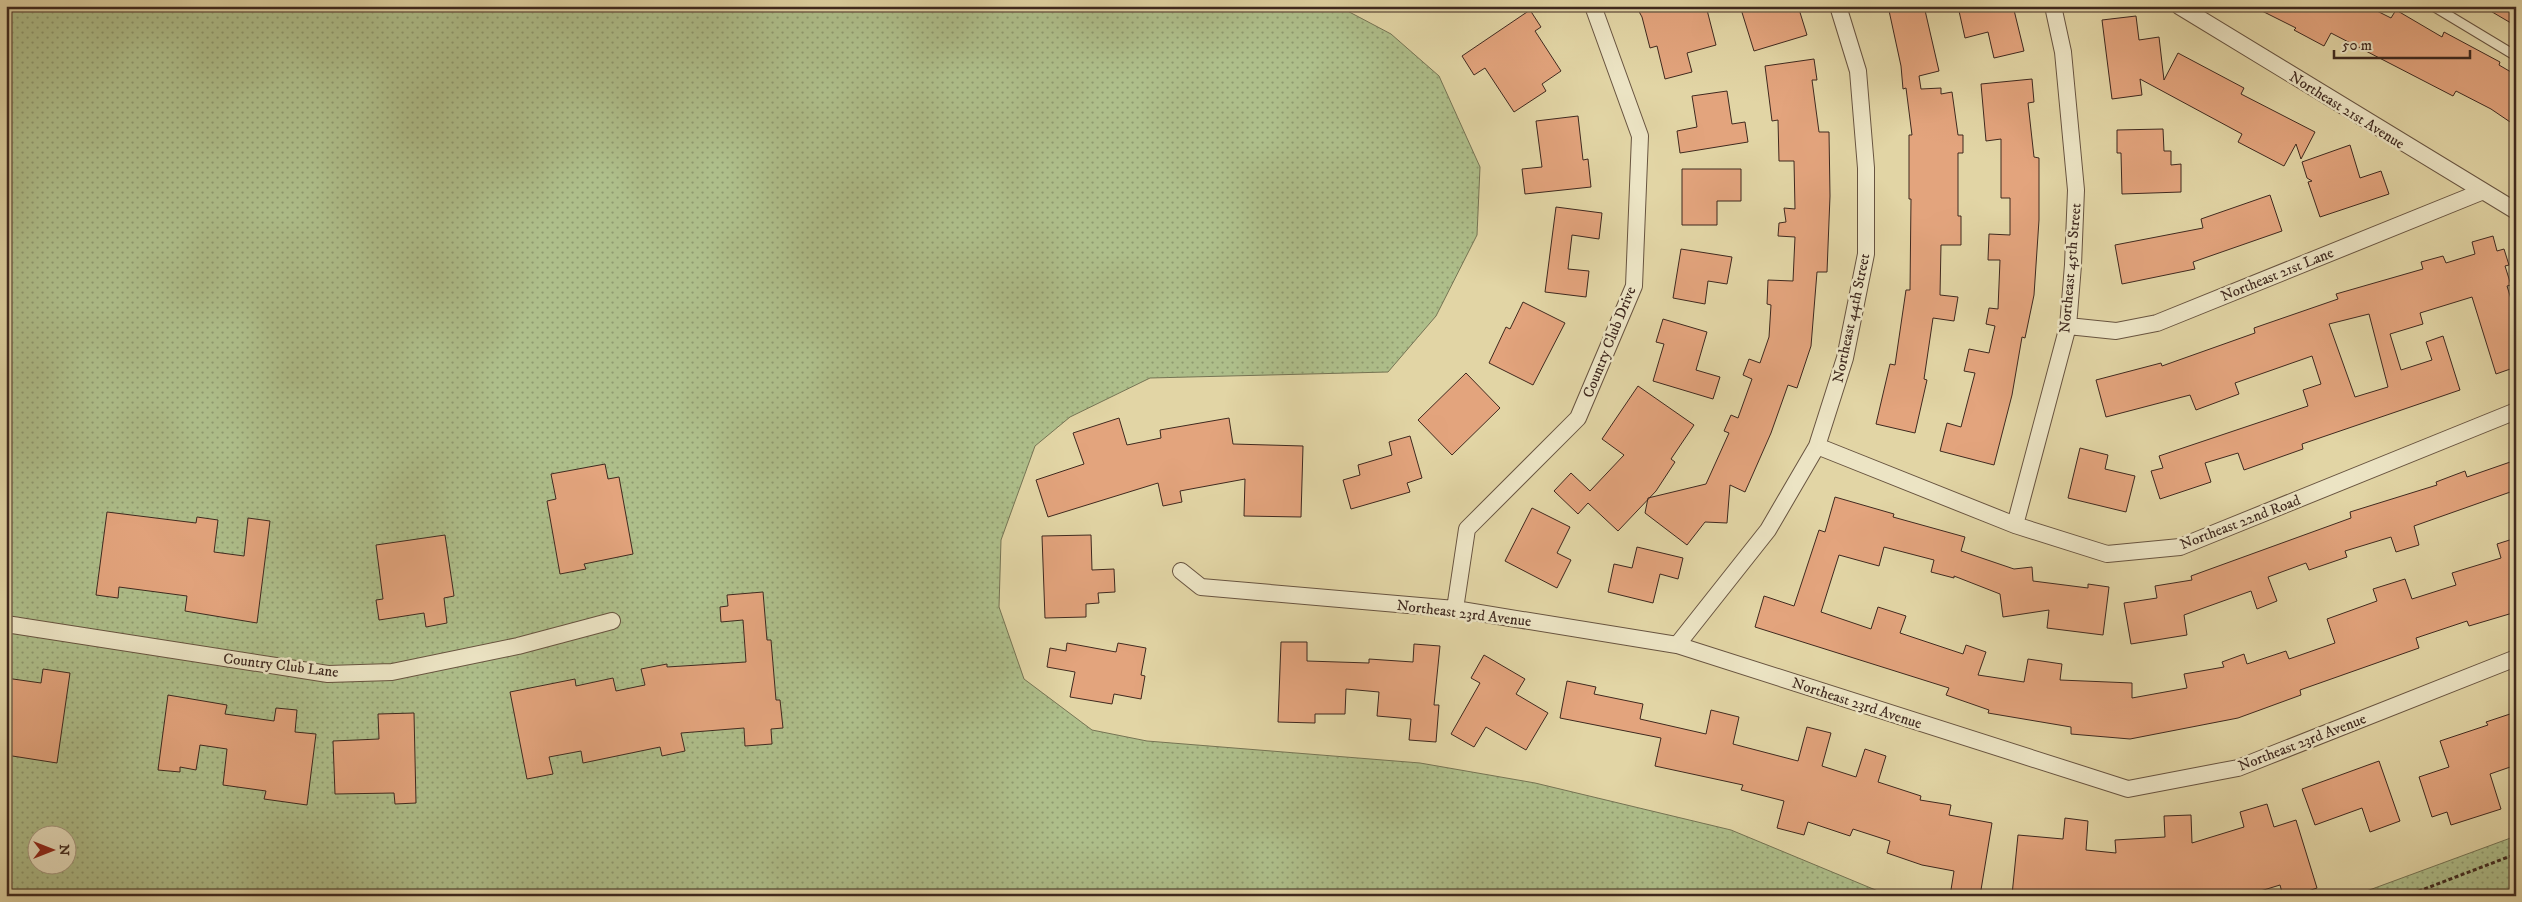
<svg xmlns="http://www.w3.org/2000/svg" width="2522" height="902" font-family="'IM FELL DW Pica',serif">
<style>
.grass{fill:url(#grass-dots);stroke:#767454;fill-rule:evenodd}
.building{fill:#e3a47d;stroke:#3f291f;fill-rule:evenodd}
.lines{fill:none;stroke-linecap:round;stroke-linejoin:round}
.lane-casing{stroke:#685440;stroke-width:11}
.street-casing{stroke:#685440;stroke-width:18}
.path{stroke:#3f291f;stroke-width:3;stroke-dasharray:4 2.5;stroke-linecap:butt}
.lane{stroke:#ece4c4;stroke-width:9}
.street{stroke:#ece4c4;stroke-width:16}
.labels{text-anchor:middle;stroke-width:5;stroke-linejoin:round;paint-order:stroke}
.street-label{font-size:15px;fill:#3f291f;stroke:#ece4c4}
</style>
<defs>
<pattern id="grass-dots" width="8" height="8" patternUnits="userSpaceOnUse" patternTransform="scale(1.25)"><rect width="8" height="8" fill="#aebe8a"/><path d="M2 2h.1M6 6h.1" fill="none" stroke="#8f9a70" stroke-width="1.8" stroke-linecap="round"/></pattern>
</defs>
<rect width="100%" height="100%" fill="#e2d5a5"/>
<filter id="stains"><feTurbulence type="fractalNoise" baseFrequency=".004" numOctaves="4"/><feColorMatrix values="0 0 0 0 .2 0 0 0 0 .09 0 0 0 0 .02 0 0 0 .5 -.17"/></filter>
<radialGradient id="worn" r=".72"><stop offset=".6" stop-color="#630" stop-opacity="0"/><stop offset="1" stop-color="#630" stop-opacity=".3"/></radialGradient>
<path class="grass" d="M6,6H1338L1391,34L1439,76L1480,167L1477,235L1436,316L1388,372L1150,378L1070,417L1035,446L1001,540L999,607L1024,679L1092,730L1147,741L1420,763L1535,783L1731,830L1890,896H6ZM38,834H68V864H38Z
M2516,836V896H2353Z"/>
<path class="building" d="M1636,6H1706L1716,45L1687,53L1692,72L1665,79L1657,46L1650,48L1642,17Z
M1740,6H1798L1807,35L1754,51Z
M1888,6H1924L1939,71L1919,76L1921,89L1941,88V94L1952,92L1958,135H1963V153H1958V216H1961V245H1941L1940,295L1958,297L1954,321L1933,318L1924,379L1927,380L1915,433L1876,424L1890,364L1895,365L1906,290H1910L1911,199H1909V135H1912L1906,88L1903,89L1901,66Z
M1977,6H2013L2024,51L1994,58L1988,32L1965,38L1959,11Z
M2252,6H2367L2391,18L2396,10L2442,37L2444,32L2500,62L2499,65L2516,75V126L2491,109L2456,91L2453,96L2331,33L2324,46L2294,30L2296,28Z
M2482,6H2516V26Z
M1530,10L1541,27L1535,31L1561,71L1542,84L1546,91L1514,112L1485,68L1474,75L1462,56Z
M2136,16L2139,40L2159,37L2164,80L2178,53L2244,88L2241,94L2315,132L2301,159L2296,144L2284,166L2238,142L2242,134L2140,79L2142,95L2112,99L2102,20Z
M1814,59L1817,80H1812L1819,132H1829L1830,196L1827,272H1817L1811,346L1797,388L1788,385L1771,433L1745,492L1730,485L1727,523L1705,522L1687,545L1645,513L1648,498L1706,484L1729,433L1724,431L1731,415L1738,418L1752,379L1743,375L1749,359L1760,363L1769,337L1771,305L1767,304L1768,280L1793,281L1795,237L1778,236L1779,223L1786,222L1784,208L1795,209L1794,161H1779L1778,120L1772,121L1765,66Z
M2032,79L2034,102L2028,103L2034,157L2039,158V220L2034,295L2025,338L2022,337L2012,395L1994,465L1940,451L1947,423L1961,427L1975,373L1964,371L1969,349L1989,353L1995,326L1986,324L1989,308L1998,309L2000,260H1988L1989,234L2010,235V198H2001V139L1986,141L1981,84Z
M1727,91L1732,124L1745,122L1748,142L1680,153L1677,131L1697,127L1692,96Z
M1578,116L1583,160L1588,159L1591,187L1525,194L1522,169L1542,167L1536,121Z
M2163,129L2164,151H2171V165L2181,164V192L2122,194L2121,153H2117V130Z
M2350,145L2360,178L2381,171L2389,194L2320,217L2308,182L2312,181L2307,178L2302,162Z
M1682,169H1741V201H1717V225H1682Z
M2270,195L2282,231L2193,262L2195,269L2122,284L2115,245L2203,228L2201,219Z
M1556,207L1602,213L1599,239L1572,235L1568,269L1589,271L1586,297L1545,292Z
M2493,236L2497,251L2504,249L2509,265L2505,266L2511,285L2507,286L2516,315V367L2496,374L2472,297L2420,313L2423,324L2390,334L2401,370L2432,360L2426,342L2443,336L2460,390L2302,444L2303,449L2244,470L2238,453L2205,463L2211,482L2160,499L2151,471L2163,468L2159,456L2308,406L2303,390L2321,384L2312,356L2235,383L2239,394L2196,410L2190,395L2106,417L2096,380L2161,363L2162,366L2255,333L2254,328L2338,299L2336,294L2423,269L2421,262L2443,256L2446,263L2475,254L2472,242ZM2369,314L2388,387L2355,397L2329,324Z
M1681,249L1732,257L1727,284L1708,281L1705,304L1673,298Z
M1523,302L1565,323L1533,385L1489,363L1506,327L1510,329Z
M1663,319L1707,332L1696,370L1720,377L1713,399L1653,381L1664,344L1656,342Z
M1466,373L1500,408L1452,455L1418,420Z
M1638,386L1694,425L1671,459L1675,462L1656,491L1618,531L1588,503L1578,514L1554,491L1571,473L1590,491L1624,455L1602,439Z
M1119,418L1127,445L1161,438L1160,430L1229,418L1233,444L1303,446L1301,517L1244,516L1245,479L1180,491L1182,502L1163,506L1158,483L1048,517L1036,480L1084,464L1073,433Z
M1410,436L1422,478L1407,483L1410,492L1351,509L1343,480L1360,475L1358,465L1392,455L1389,442Z
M2080,448L2108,455L2105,469L2135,476L2126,512L2068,498Z
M2516,460V490L2414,526L2419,545L2396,552L2391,537L2345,551L2347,557L2309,570L2306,563L2268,577L2277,601L2257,609L2251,591L2184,615L2187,635L2131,644L2124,603L2157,598L2155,586L2192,580L2191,576L2351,518L2350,512L2437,485L2436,482L2465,471L2467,477Z
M605,464L608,479L619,477L633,554L584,564L586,569L560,574L547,501L556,499L551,474Z
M1835,497L1894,514L1893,517L1965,537L1961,551L2014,569L2032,567L2033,581L2088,588V584L2109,587L2103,635L2047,628L2049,610L2003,617L2000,594L1954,576V578L1931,572L1934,560L1884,547L1879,566L1839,555L1821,612L1871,629L1878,607L1906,616L1900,633L1963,654L1966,645L1986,652L1978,675L2024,682L2028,659L2062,664L2060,680L2132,683V698L2187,688L2184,674L2224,667L2222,662L2244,654L2247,664L2286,651L2289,659L2335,643L2327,619L2377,601L2373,589L2405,579L2412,599L2456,585L2452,573L2501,558L2497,544L2516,538V612L2469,626L2467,621L2416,638L2419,648L2300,690L2301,695L2238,718L2130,739L2071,734V727L1988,713L1989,710L1946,695L1949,688L1755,627L1764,596L1794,606L1819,530L1825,532Z
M1532,508L1570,527L1557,553L1571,560L1557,588L1505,561Z
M107,512L196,523L197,517L218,520L214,552L244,556L248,518L270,521L257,623L185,611L187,596L119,587L118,598L96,595Z
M445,535L454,596L444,598L447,623L426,627L424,613L379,620L376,600L383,599L376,545Z
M1091,535L1092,570L1114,569L1115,592L1098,593L1099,603L1086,604V617L1045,618L1042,536Z
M1637,547L1683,558L1678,579L1660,574L1653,603L1608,592L1614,564L1632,568Z
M763,592L767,640H771L776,700H780L783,728L771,729L772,744L745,746L744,728L681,733L685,751L662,756L660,747L583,763L581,751L549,757L553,774L527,779L510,692L575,679L576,686L613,678L616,691L645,685L641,669L667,664V667L746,662L743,620L721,622L720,607L728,606L727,595Z
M1281,642H1307V661L1369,663V659L1413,662L1414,644L1440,646L1434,705H1439L1436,742L1409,740L1411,719L1377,716L1379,692L1346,689L1345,714H1315V723L1278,722Z
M1067,643L1116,652L1118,643L1146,648L1141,675L1145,676L1141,699L1114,694L1112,704L1070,697L1075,672L1047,667L1050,648L1066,651Z
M1484,655L1525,679L1516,694L1548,713L1526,750L1486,727L1474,747L1451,734L1480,683L1471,678Z
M43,669L70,673L57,763L6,755V678L41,683Z
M1567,681L1596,687L1594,694L1643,704L1640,719L1706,734L1711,710L1739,717L1733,744L1798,761L1807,727L1831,733L1822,766L1856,777L1865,749L1886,756L1878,782L1921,796L1920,800L1951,805L1949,815L1992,823L1980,896H1950L1954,871L1922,865L1887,853L1890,841L1853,829L1850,836L1808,822L1804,835L1777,828L1784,801L1741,790L1743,785L1655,766L1661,738L1560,718Z
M168,695L227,705L225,714L274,721L276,708L297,710L295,732L316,734L307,805L264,799L266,791L223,785L227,749L200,745L196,770L180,767V772L158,770Z
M2516,712V765L2490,774L2501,809L2451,825L2447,812L2432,817L2419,777L2449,767L2440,741L2488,725L2486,722Z
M414,713L416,803L395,804L394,793L335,794L333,741L379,739L378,714Z
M2379,761L2400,821L2370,832L2362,808L2315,825L2302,789Z
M2267,804L2274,827L2296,820L2317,888L2293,896H2283L2280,885L2244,896L2012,895L2018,835L2063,839L2065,818L2088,821L2086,850L2116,853L2115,840L2165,837L2164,816L2191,815L2192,843L2244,827L2240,812Z"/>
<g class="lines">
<g class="lane-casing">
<path id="lane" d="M2433,6L2516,56"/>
</g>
<g class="street-casing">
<path id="street" d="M2179,6L2516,211
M2068,326L2116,331L2157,323L2481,192
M1817,446L2015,525L2107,554L2180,547L2516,411
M2015,525L2068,326L2073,265L2076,190L2063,52L2053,6
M1181,571L1201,587L1455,609L1677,645L2128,789L2238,768L2516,658
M1455,609L1467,529L1578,418L1634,286L1640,136L1593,6
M6,624L328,674L392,672L518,646L612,621
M1677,645L1768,530L1817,446L1845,358L1866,254V168L1858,71L1838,6"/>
</g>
<path class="path" d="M2406,896L2516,854"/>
<use href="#lane" class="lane"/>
<use href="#street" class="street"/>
</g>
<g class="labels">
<g class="street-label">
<text transform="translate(2347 110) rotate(32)" y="5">Northeast 21st Avenue</text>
<text transform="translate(2070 268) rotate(-85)" y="5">Northeast 45th Street</text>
<text transform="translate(2277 274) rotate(-22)" y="5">Northeast 21st Lane</text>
<text transform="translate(1851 318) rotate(-78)" y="5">Northeast 44th Street</text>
<text transform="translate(1609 342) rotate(-68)" y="5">Country Club Drive</text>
<text transform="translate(2240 522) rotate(-21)" y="5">Northeast 22nd Road</text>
<text transform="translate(1464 613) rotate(7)" y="5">Northeast 23rd Avenue</text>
<text transform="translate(281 665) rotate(7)" y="5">Country Club Lane</text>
<text transform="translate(1857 703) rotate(18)" y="5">Northeast 23rd Avenue</text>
<text transform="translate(2302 742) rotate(-21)" y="5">Northeast 23rd Avenue</text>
</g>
</g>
<rect width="2522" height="902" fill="none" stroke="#e2d5a5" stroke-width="25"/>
<rect x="8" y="8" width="2507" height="887" fill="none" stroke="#3f291f" stroke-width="2.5"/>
<rect x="12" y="12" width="2497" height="877" fill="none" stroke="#3f291f"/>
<g transform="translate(52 850) rotate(90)"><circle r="24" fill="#ece4c4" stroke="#a79982"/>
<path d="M0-4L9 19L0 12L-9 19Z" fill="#8f2418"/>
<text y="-8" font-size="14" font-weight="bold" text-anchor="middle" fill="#3f291f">N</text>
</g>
<path d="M2334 50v8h136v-8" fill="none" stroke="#3f291f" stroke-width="2.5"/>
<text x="2342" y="50" font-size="15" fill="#3f291f" stroke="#ece4c4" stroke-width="4" paint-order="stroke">50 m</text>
<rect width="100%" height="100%" filter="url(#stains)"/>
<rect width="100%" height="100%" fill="url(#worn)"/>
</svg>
